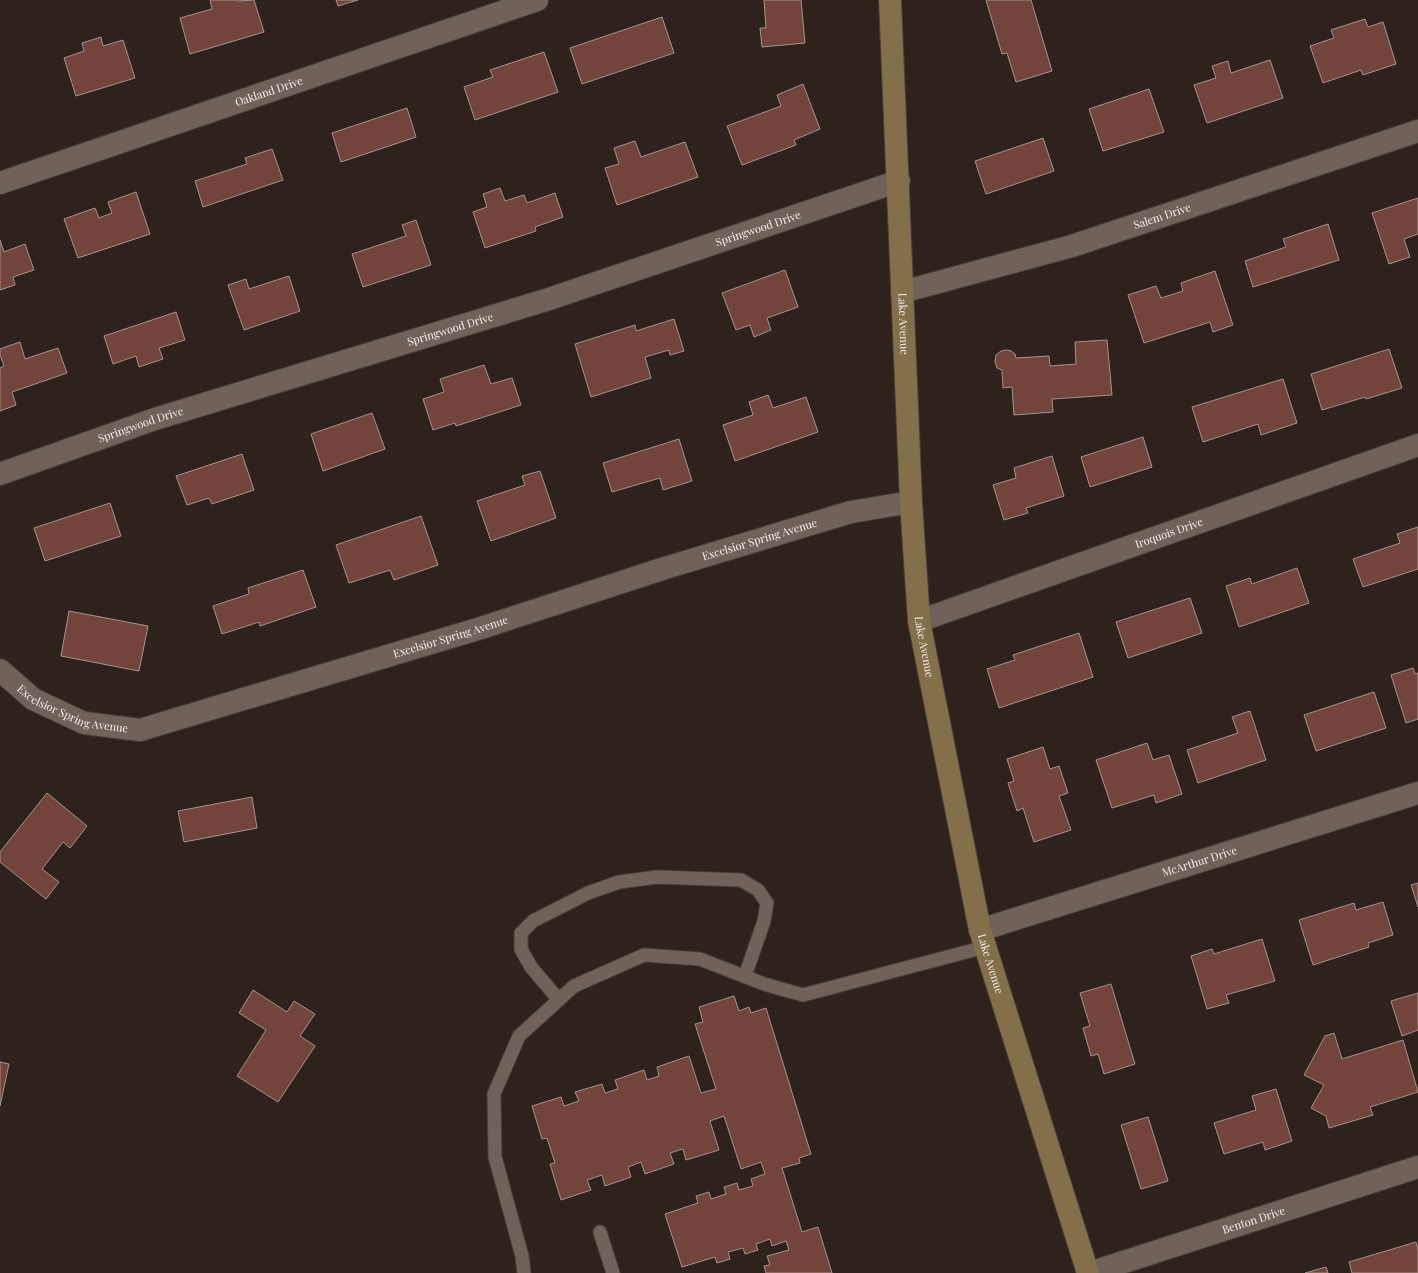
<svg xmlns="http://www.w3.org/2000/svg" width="1418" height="1273" font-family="'Playfair Display',serif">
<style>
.building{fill:#72443b;stroke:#a4938f}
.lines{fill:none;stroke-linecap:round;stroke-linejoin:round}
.service-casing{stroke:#483e39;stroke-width:15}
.minor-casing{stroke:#483e39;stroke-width:24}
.secondary-casing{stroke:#483e39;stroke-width:24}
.service{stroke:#70615b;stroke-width:13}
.minor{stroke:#70615b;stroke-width:22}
.secondary{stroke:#836f4a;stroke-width:22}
.labels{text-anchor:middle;stroke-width:3;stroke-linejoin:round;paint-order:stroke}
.street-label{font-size:11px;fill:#f8efec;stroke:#2f221d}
</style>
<rect width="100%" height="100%" fill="#2f221d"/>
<path class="building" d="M210,0H236L237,1L254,0L264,32L190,54L180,18L212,9Z
M336,0H358L338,6Z
M764,0H801L805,43L762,47L760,28H766Z
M986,0H1031L1052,71L1016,82L1007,53L1002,54Z
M662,17L674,53L582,84L570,48Z
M1365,19L1368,27L1383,22L1396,64L1363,75L1361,70L1323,83L1310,46L1334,38L1331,30Z
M101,37L103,46L123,40L135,78L76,96L64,58L84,51L82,43Z
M544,52L558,92L475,120L464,87L493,77L490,70Z
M1270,60L1283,98L1207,123L1194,85L1216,78L1212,66L1228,61L1231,73Z
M803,84L820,129L794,140L796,145L742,165L727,126L781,106L777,95Z
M1149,89L1164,132L1103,151L1089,109Z
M407,108L416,137L341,162L332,133Z
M1043,138L1054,171L986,194L975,161Z
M635,141L641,157L685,142L698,177L617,205L605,168L619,164L614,148Z
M272,149L283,180L203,207L195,181L247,164L245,158Z
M500,188L505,201L524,195L527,203L555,193L563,217L535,227L536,231L485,248L473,212L487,207L483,194Z
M136,192L150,234L78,258L64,219L95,208L99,218L112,213L108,202Z
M1418,198V234L1404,239L1410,257L1389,264L1372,213Z
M416,220L431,265L363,287L352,254L406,236L402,225Z
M1328,224L1339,260L1253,287L1245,261L1286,247L1283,239Z
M0,240L4,252L25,244L34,270L13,277L15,285L0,290Z
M785,270L798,307L767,318L771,330L754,337L750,325L736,330L722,293Z
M1215,271L1233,325L1213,332L1210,322L1144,343L1128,295L1156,286L1161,298L1183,291L1181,283Z
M289,276L300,311L244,330L228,285L246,279L249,289Z
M176,312L185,340L159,348L163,359L139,367L136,356L113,364L104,336Z
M674,319L684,351L670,355L669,350L645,357L651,378L591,397L575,344L635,325L636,331Z
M1107,340L1112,395L1052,399L1053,412L1014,415L1012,387L1003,388L1002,370L997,368L995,362L996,355L1001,351L1006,350L1011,351L1015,354L1016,358L1049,356L1050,366L1076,364L1075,342Z
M20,342L25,359L58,348L67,373L12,392L16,405L0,411V368L4,366L0,355V349Z
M1389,349L1402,388L1366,399L1365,397L1322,410L1311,374Z
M484,365L491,384L512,378L521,405L456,426L455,423L433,430L423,399L444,392L440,379Z
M1283,379L1297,423L1261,435L1258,424L1203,442L1192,407Z
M768,395L773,408L806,397L818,432L735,461L723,425L753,415L749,402Z
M372,413L385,449L323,471L311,434Z
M1143,437L1152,467L1090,487L1081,457Z
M679,439L692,481L663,490L660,478L612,492L603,463Z
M242,454L254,490L212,504L209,498L187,505L176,476Z
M1052,456L1064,496L1026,508L1028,513L1004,520L993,485L1016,478L1014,468Z
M540,471L556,518L491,541L477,501L525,485L522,476Z
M110,503L121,536L45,561L34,528Z
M421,516L438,565L394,580L390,570L349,583L336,545Z
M1418,527V569L1363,587L1353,559L1400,543L1397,534Z
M1297,568L1309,603L1239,627L1226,586L1250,578L1252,584Z
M303,570L316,607L260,626L259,622L222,634L213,606L249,594L248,588Z
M1190,598L1202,633L1128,658L1116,622Z
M69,611L148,626L139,671L61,656Z
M1079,633L1093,677L999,708L987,669L1015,660L1013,655Z
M1413,668L1415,674L1418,673V719L1406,723L1391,675Z
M1374,692L1386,728L1316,751L1304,715Z
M1250,711L1266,760L1198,783L1187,750L1238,733L1232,717Z
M1147,743L1153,760L1169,755L1182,794L1156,803L1154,795L1112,808L1096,760Z
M1043,747L1050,769L1059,766L1068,793L1059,796L1071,830L1034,842L1023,808L1017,811L1008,783L1014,781L1007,759Z
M47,793L87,826L70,848L63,842L42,869L59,882L46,899L0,862V852Z
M252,797L257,828L184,842L178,811Z
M1418,883V907L1411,885Z
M1383,902L1393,935L1368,943L1369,947L1313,965L1299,920L1354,903L1356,910Z
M1262,939L1275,981L1226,995L1229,1003L1207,1009L1191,956L1212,949L1214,954Z
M1111,984L1135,1064L1104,1074L1098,1054L1091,1056L1083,1028L1090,1026L1080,993Z
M253,990L287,1012L294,1001L315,1014L300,1036L315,1046L278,1102L237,1076L266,1030L239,1013Z
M1418,993V1030L1402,1036L1391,1001Z
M734,996L739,1011L749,1007L751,1013L766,1008L811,1154L799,1158L800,1163L782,1168L802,1232L818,1227L832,1273H766L764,1266L770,1265L767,1256L789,1250L786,1241L772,1246L770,1239L756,1244L758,1250L745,1254L743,1248L728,1252L730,1259L717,1263L715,1257L682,1267L665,1214L698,1203L696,1196L709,1192L711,1199L726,1194L724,1187L737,1183L739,1190L753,1186L751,1179L765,1174L761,1162L741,1169L724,1116L710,1121L719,1150L686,1160L683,1149L670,1153L674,1164L645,1174L641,1162L628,1167L631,1177L605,1186L602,1175L587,1180L591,1190L561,1200L550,1164L555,1163L547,1138L542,1139L532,1106L561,1097L564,1106L579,1101L575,1092L602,1084L605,1093L618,1089L615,1080L644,1070L647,1080L659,1076L657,1067L689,1056L701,1093L716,1089L695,1024L703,1022L699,1007Z
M1334,1033L1342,1059L1403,1040L1418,1092L1370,1107L1373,1115L1329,1128L1326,1116L1311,1108L1324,1085L1304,1075L1325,1036Z
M0,1062L9,1064L0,1106Z
M1276,1089L1292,1141L1265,1150L1263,1142L1224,1154L1214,1123L1256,1110L1252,1096Z
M1148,1117L1168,1181L1141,1189L1121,1125Z
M1416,1242L1418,1249V1273H1352L1349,1262Z
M1326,1267L1328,1273H1305Z"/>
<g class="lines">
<g class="service-casing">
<path id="service" d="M559,1000L531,967L521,949V933L533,921L588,893L619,882L657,877L741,880L758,890L767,903L764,921L745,976
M600,1232L613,1273
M524,1273L522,1256L495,1157L494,1094L519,1036L574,986L644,955L700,959L764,984L803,995L985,947"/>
</g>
<g class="minor-casing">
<g id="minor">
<path id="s1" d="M0,183L537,0"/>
<path id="s2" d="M902,292L1072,246L1418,131"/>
<path id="s3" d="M0,474L155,419L546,300L899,181"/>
<path id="s4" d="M919,621L1418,445"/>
<path id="s5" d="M0,670L33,699L84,723L140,730L481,628L665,568L851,512L911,502"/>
<path id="s6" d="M980,930L1418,793"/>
<path id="s7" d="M1090,1273L1418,1167"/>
</g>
</g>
<g class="secondary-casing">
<g id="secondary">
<path id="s8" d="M890,0L911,502L919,621L980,930L1088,1273"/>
</g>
</g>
<use href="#service" class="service"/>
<use href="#minor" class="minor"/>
<use href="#secondary" class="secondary"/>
</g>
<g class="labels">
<g class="street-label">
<text dy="4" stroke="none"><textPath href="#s1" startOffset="284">Oakland Drive</textPath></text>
<text dy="4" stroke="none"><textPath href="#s2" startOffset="271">Salem Drive</textPath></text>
<text dy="4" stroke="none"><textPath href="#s3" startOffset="797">Springwood Drive</textPath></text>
<text dy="4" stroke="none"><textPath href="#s8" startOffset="324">Lake Avenue</textPath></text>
<text dy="4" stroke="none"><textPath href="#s3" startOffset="473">Springwood Drive</textPath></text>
<text dy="4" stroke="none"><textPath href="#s3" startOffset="149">Springwood Drive</textPath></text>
<text dy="4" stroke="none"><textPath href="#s4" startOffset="265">Iroquois Drive</textPath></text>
<text dy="4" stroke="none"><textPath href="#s5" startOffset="805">Excelsior Spring Avenue</textPath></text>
<text dy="4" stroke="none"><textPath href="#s5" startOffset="481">Excelsior Spring Avenue</textPath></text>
<text dy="4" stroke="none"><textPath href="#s8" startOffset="648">Lake Avenue</textPath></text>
<text dy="4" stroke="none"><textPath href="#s5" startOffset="85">Excelsior Spring Avenue</textPath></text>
<text dy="4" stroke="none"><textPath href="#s6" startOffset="230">McArthur Drive</textPath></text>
<text dy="4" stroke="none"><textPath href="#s8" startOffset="972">Lake Avenue</textPath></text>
<text dy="4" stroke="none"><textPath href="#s7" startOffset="172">Benton Drive</textPath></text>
</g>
</g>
</svg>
